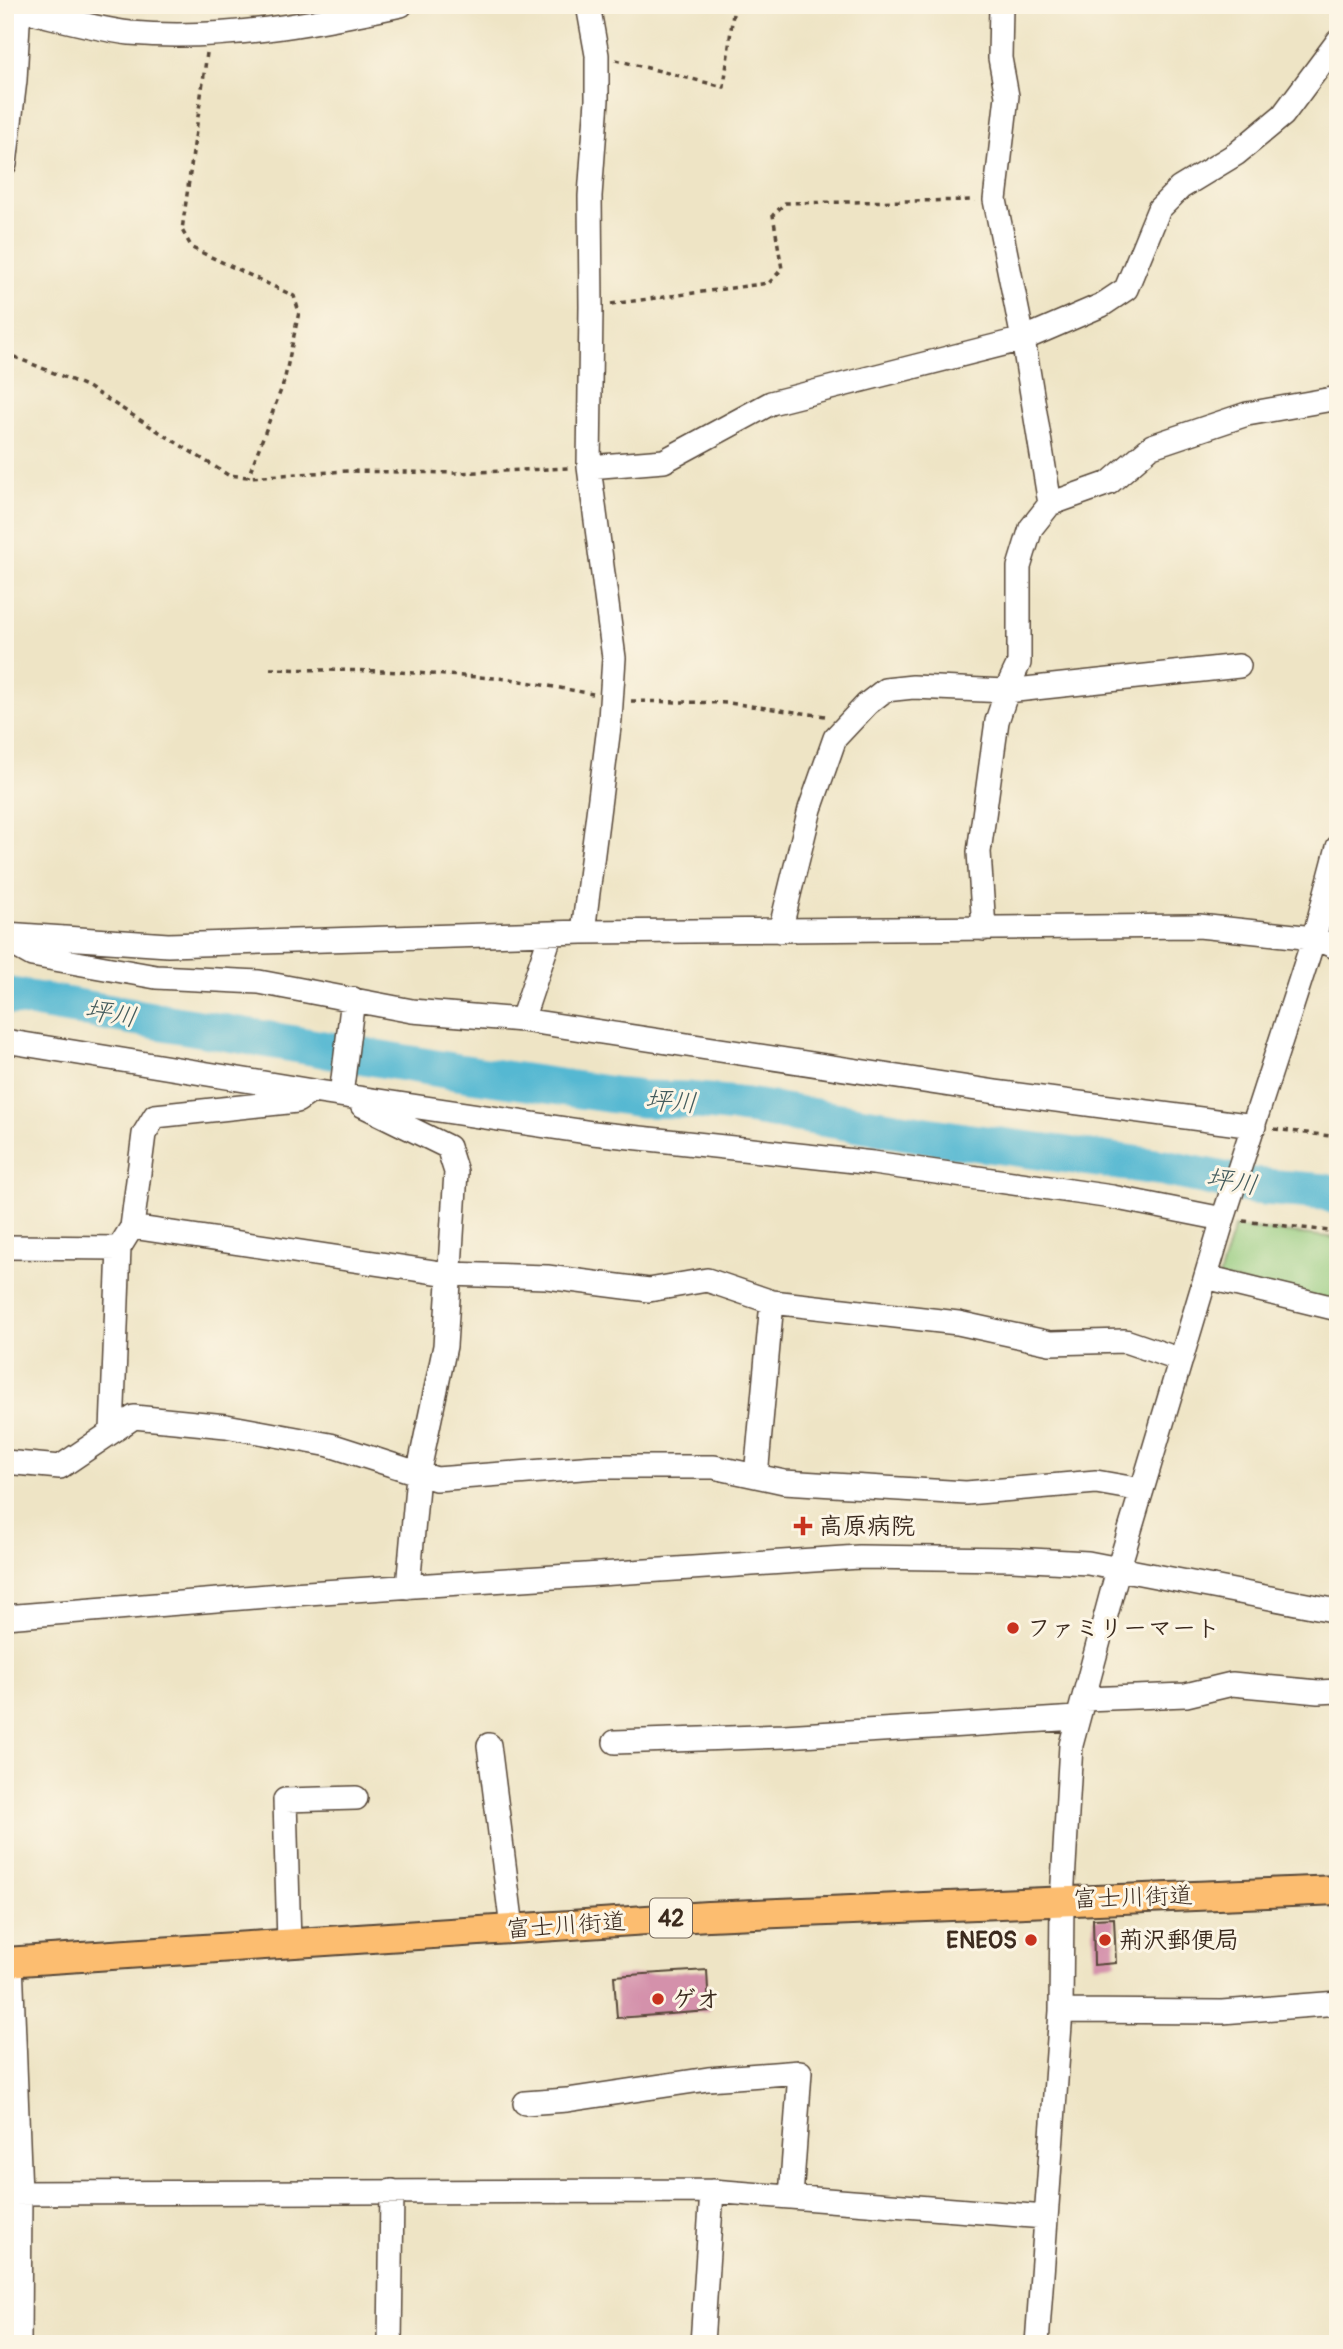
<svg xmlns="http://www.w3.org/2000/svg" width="1343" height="2349" font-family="Pangolin,'Klee One',sans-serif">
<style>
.green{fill:#94cb7e;stroke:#687a4e;stroke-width:2}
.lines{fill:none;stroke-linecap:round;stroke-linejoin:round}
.river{stroke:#54b8d2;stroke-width:37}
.building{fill:#d491ab}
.minor-casing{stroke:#564637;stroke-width:26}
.major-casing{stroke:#564637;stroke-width:32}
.path{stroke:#564637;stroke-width:3.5;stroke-dasharray:5 5;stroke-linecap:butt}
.minor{stroke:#fff;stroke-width:23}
.major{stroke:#fcbd6f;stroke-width:28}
.poi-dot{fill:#c8321e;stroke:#fcf5e5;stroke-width:2.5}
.labels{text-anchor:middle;stroke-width:6;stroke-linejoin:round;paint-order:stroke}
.shield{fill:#fcf5e5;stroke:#75675a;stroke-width:2}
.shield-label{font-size:23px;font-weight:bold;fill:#3b2a1e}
.poi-label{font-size:24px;font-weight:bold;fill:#3b2a1e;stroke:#fcf5e5;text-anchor:start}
.street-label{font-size:24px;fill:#3b2a1e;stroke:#fcf5e5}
.water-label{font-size:26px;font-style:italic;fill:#445c5d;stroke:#fcf5e5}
</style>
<rect width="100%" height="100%" fill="#fcf5e5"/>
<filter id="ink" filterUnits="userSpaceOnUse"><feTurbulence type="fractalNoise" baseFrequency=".0143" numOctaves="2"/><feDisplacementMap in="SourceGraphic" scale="14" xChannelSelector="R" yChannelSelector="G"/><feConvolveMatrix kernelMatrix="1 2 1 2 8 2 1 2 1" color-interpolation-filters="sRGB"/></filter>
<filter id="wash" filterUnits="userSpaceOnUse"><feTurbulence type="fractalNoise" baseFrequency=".00686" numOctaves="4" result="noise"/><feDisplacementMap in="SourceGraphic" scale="28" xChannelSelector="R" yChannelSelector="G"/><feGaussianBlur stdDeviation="1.57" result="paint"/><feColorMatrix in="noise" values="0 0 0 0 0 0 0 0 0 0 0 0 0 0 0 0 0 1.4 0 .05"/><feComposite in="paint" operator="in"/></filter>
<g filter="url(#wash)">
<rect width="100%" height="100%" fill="#eee4c5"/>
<path class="green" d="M1234,1227L1338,1238V1305L1219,1277Z"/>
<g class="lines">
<path class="river" d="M5,995L458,1072L641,1099L687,1100L747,1106L964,1141L1164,1168L1253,1186L1325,1192L1338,1197"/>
</g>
<g id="blocks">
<path class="building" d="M1114,1918L1116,1963L1094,1965L1093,1919Z
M707,1970L709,2011L617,2018L614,1976Z"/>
</g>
</g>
<g filter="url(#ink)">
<use href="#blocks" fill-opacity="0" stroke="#564637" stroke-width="2"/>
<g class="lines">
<g class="minor-casing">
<path id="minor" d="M9,5L19,9C55,17 94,29 130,33C221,41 312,24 401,5
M5,164L15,80L19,5
M589,467L664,461L771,403L1023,339L1102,305L1126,289L1159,209L1180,188L1236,154L1283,115L1338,41
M1050,504L1109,483L1152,446L1247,414L1338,398
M984,929L979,852L997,721L1010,682L1019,663V567L1031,528L1050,504L1023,339L995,200L1007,96L1000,58L1001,5
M780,931L810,809L835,738L867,704L885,690L913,687L1007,691L1239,666
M583,932L610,719L614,658L589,467L591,307L590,196L597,100V55L588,5
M5,934L168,945L583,932L1199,926L1314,938L1338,948
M5,940L32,955L156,977L259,982L412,1011L522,1020L996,1092L1254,1126
M522,1020L551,933
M5,1041L312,1091L593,1133L873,1163L1112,1197L1223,1219
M341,1095L353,999
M362,1105L448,1147L456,1172L445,1346L418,1475L408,1587
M132,1227L448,1274L547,1277L649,1290L707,1280L772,1302L958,1323L1050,1343L1125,1341L1181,1360
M5,1247L119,1248
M1206,1277L1338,1309
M112,1431L119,1248L132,1227L144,1134L155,1116L297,1101L309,1093
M5,1462L60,1467L134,1417L226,1426L330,1445L436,1479L595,1467H714L784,1482L966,1493L1096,1482L1142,1490
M756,1476L772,1302
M5,1617L292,1594L859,1557L1012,1559L1088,1563L1338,1611
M1085,1699L1186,1695L1232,1684L1318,1692L1338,1691
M615,1742L784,1736L1077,1718
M489,1745L512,1928
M289,1943L285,1800L356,1798
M11,1962L20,2193L19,2344
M1061,2011L1222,2012L1338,2003
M525,2103L567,2100L708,2079L800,2072L791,2197
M5,2193L712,2191L1045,2217
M390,2344L392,2191
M702,2344L712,2191
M1037,2344L1061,2011L1062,1900L1071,1745L1118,1570L1223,1219L1314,938L1338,847"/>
</g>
<g class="major-casing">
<path id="major" d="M5,1962L708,1916L1338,1890"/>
</g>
<path class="path" d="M207,53L182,230L192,248L294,296L299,312L284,382L248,477
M616,60L724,87L734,5
M611,304L769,283L782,269L773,215L785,203L975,200
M5,353L86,386L228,475L248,477L348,471L456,473L569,468
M270,669L383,671L510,679L593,694
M631,701L729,703L825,716
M1274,1129L1338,1137
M1243,1221L1338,1232"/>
<use href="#minor" class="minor"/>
<use href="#major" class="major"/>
</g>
</g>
<g class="poi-dot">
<path d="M799.5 1515.5h7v7h7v7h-7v7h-7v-7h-7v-7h7z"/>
<circle cx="1013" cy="1628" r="7"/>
<circle cx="1031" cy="1940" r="7"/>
<circle cx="1105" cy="1940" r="7"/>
<circle cx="658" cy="1999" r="7"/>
</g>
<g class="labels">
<rect class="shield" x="650" y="1898.5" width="42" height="39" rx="5"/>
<g class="shield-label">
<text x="671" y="1926">42</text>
</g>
<g class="poi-label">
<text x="819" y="1534">高原病院</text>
<text x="1027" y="1636">ファミリーマート</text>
<text x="1017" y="1948" text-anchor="end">ENEOS</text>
<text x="1119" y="1948">荊沢郵便局</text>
<text x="672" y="2007">ゲオ</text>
</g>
<g class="street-label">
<text transform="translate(1133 1897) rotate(-2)" y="8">富士川街道</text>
<text transform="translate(566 1925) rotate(-4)" y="8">富士川街道</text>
</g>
<g class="water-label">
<text transform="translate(111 1013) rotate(10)" y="9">坪川</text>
<text transform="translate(671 1101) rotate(4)" y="9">坪川</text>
<text transform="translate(1232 1181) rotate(9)" y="9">坪川</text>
</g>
</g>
<rect width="1343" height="2349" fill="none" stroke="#fcf5e5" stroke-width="28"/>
</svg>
